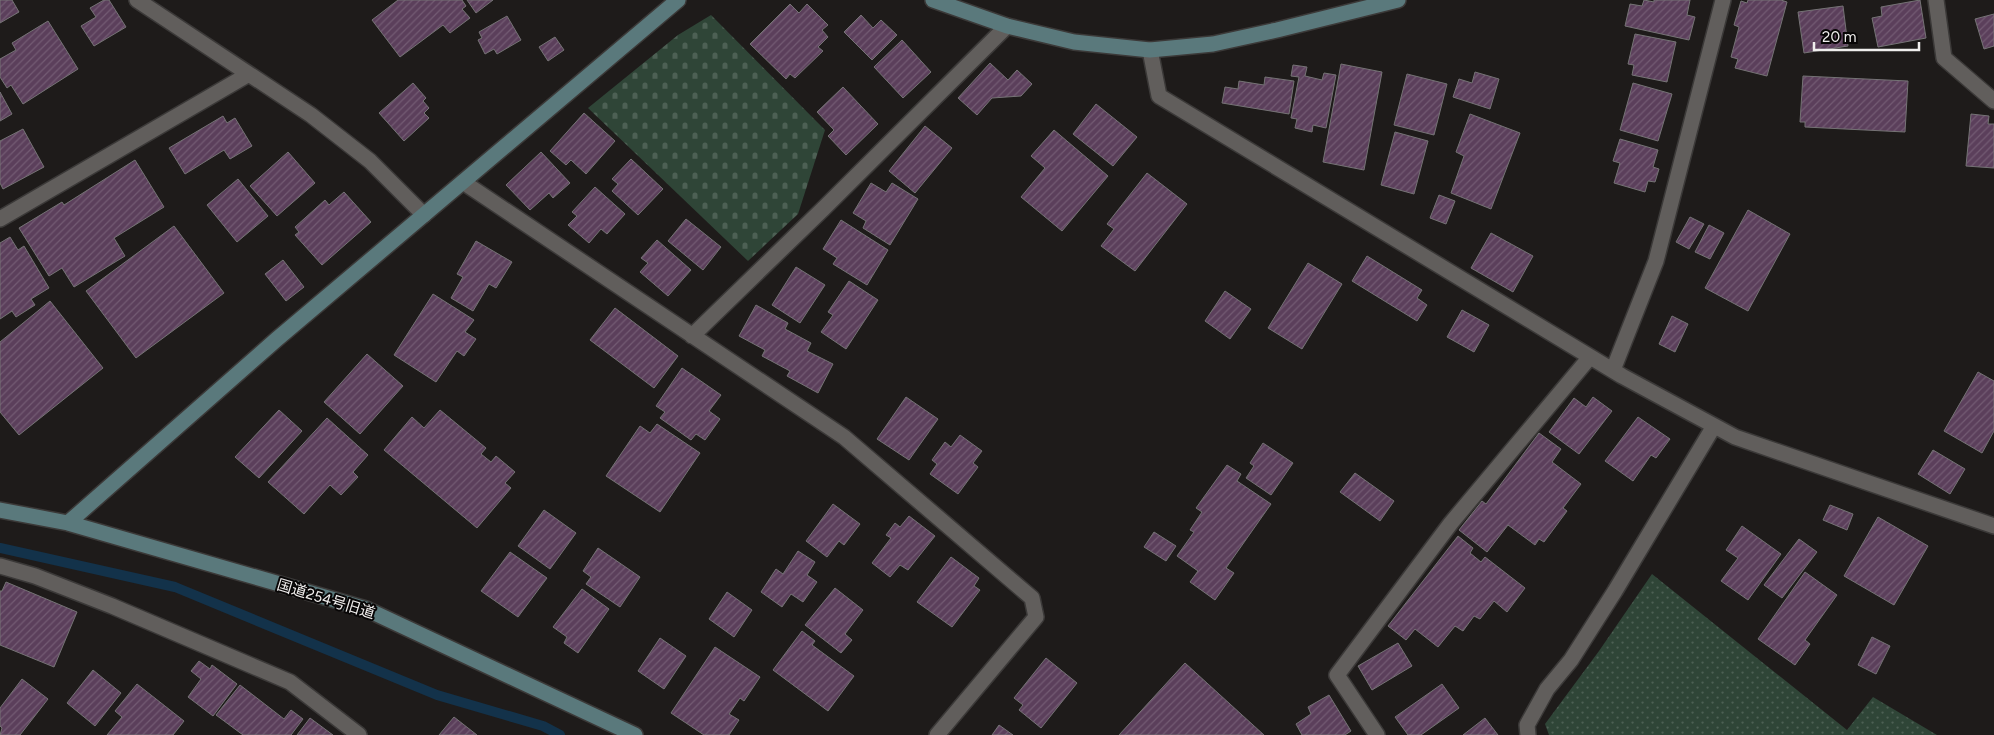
<svg xmlns="http://www.w3.org/2000/svg" width="1994" height="735" font-family="Figtree,'Noto Sans JP',sans-serif">
<style>
.grass{fill:url(#grass-dots)}
.cemetery{fill:url(#cemetery-stones)}
.lines{fill:none;stroke-linecap:round;stroke-linejoin:round}
.stream{stroke:#13324a;stroke-width:10}
.building{fill:url(#building-hatch);stroke:#757375}
.lane-casing{stroke:#3b3938;stroke-width:18}
.street-casing{stroke:#3b3938;stroke-width:18}
.secondary-casing{stroke:#3b3938;stroke-width:18}
.lane{stroke:#615e5c;stroke-width:15}
.street{stroke:#615e5c;stroke-width:15}
.secondary{stroke:#5a797c;stroke-width:15}
.labels{text-anchor:middle;dominant-baseline:central;stroke-width:4;stroke-linejoin:round;paint-order:stroke}
.street-label{font-size:15px;fill:#f0eeed;stroke:#080606}
</style>
<defs>
<pattern id="grass-dots" width="8" height="8" patternUnits="userSpaceOnUse" patternTransform="scale(1.25)"><rect width="8" height="8" fill="#2f4537"/><path d="M2 2h.1M6 6h.1" fill="none" stroke="#4d6054" stroke-width="1.8" stroke-linecap="round"/></pattern>
<pattern id="cemetery-stones" width="16" height="16" patternUnits="userSpaceOnUse" patternTransform="scale(1.25)"><rect width="16" height="16" fill="#2f4537"/><path d="M2 7V4a2 2 0 0 1 4 0v3zM10 15v-3a2 2 0 0 1 4 0v3z" fill="#4d6054"/></pattern>
<pattern id="building-hatch" width="6" height="6" patternUnits="userSpaceOnUse" patternTransform="scale(1.25)"><rect width="6" height="6" fill="#5b3f5b"/><path d="M-1 1l2-2M0 6l6-6M5 7l2-2" fill="none" stroke="#735b73"/></pattern>
</defs>
<rect width="100%" height="100%" fill="#1e1b1a"/>
<path class="grass" d="M1652,574L1847,730L1873,697L1937,735H1549L1545,724L1599,651Z"/>
<path class="cemetery" d="M711,15L825,130L798,214L748,261L588,108L678,35Z"/>
<g class="lines">
<path class="stream" d="M0,548L175,587L437,695L543,726L560,735"/>
</g>
<path class="building" d="M0,0H12L19,12L0,23Z
M104,0H109L126,27L94,46L81,26L96,17L90,8Z
M398,0H462L466,6L462,9L470,18L450,33L443,25L400,57L372,20Z
M467,0H493L476,13Z
M1644,0L1654,2V0H1690L1687,15L1695,17L1689,40L1625,26L1630,4L1642,6Z
M1748,0H1781L1787,2L1767,76L1735,68L1738,59L1731,57L1739,27L1734,25L1741,1L1747,3Z
M1920,0L1926,38L1878,47L1872,18L1882,16L1881,7Z
M790,4L799,13L807,4L828,25L822,30L828,37L818,47L823,51L795,78L790,74L786,79L750,44Z
M1843,6L1848,46L1804,53L1798,12Z
M1994,14V46L1984,49L1975,19Z
M861,15L873,28L881,20L897,35L872,60L844,32Z
M507,16L521,40L497,54L494,49L485,54L478,40L482,38L479,32Z
M48,21L78,69L23,104L11,85L7,88L0,77V59L16,50L12,43Z
M1635,34L1676,42L1667,82L1632,75L1634,65L1628,64Z
M555,37L564,50L548,61L539,47Z
M902,40L931,72L903,98L874,67Z
M990,63L1008,80L1017,70L1032,84L1021,96L992,98L977,115L958,98Z
M1341,64L1382,72L1364,170L1323,162Z
M1293,65L1307,67L1305,76L1322,80L1324,73L1336,75L1326,128L1313,125L1312,132L1295,128L1297,119L1291,118L1299,77L1291,76Z
M1475,72L1499,79L1490,109L1453,97L1459,79L1472,83Z
M1407,74L1447,84L1434,135L1394,125Z
M1803,76L1908,81L1905,132L1805,127V122H1800Z
M1265,77L1294,81L1289,114L1222,103L1225,87L1238,89L1239,81L1264,85Z
M413,83L426,98L423,101L429,108L424,113L429,118L404,141L379,113Z
M1633,83L1672,94L1658,141L1620,130Z
M843,87L878,124L846,155L828,136L834,130L817,112Z
M0,92L12,114L0,121Z
M1096,104L1137,137L1113,166L1073,134Z
M584,113L615,141L586,174L571,160L566,165L550,151Z
M1470,114L1520,133L1491,209L1451,193L1464,156L1456,152Z
M1971,114L1989,116L1988,124H1994V168L1966,166Z
M223,116L227,123L235,118L252,146L230,159L224,150L185,174L169,148Z
M925,126L952,148L915,193L889,171Z
M23,129L44,167L3,189L0,183V141Z
M1054,130L1108,176L1062,231L1021,197L1045,168L1031,156Z
M1395,132L1428,141L1414,194L1381,185Z
M1620,139L1658,150L1653,167L1659,169L1655,182L1648,181L1645,192L1614,183L1620,163L1613,161Z
M288,152L315,183L277,216L250,186Z
M541,152L570,183L553,198L549,193L530,210L506,185Z
M631,159L663,189L638,215L612,191L618,184L612,179Z
M135,160L164,207L114,238L125,256L74,287L62,268L49,276L19,228L62,202L64,205Z
M1147,173L1187,204L1135,271L1101,246L1114,229L1107,224Z
M238,179L268,216L237,242L207,205Z
M871,183L886,192L892,183L918,199L890,245L863,228L866,221L853,213Z
M595,187L625,214L607,234L601,229L589,243L568,225L577,216L572,212Z
M344,192L371,222L322,265L295,235L299,232L295,227L325,200L329,205Z
M1439,195L1455,201L1446,224L1430,218Z
M1748,210L1790,234L1748,311L1705,288Z
M1690,217L1704,224L1689,249L1676,242Z
M686,219L721,247L703,270L668,241Z
M841,220L888,250L867,285L833,264L837,258L823,249Z
M1709,225L1724,233L1710,259L1695,252Z
M174,226L224,293L136,358L86,291Z
M1491,233L1533,256L1513,292L1471,268Z
M10,237L18,250L24,246L49,288L31,299L35,305L16,317L12,311L0,319V243Z
M657,240L691,270L668,296L640,272L648,263L641,258Z
M476,241L512,262L496,288L489,284L473,311L451,298L463,277L457,274Z
M1367,256L1422,290L1417,298L1427,305L1417,321L1352,281Z
M283,260L304,287L286,301L265,274Z
M1308,263L1342,284L1302,349L1268,328Z
M796,267L825,285L800,323L772,305Z
M849,281L878,300L846,349L821,332L833,315L828,312Z
M1225,291L1251,309L1230,339L1205,321Z
M433,294L474,320L465,332L476,339L464,356L457,351L436,382L394,355Z
M50,301L103,368L19,435L0,412V342Z
M756,305L788,323L785,329L811,343L807,351L833,364L818,393L787,376L790,371L762,356L765,350L739,336Z
M615,308L678,356L654,388L590,340Z
M1462,310L1489,325L1474,352L1447,337Z
M1672,316L1688,324L1675,352L1659,344Z
M367,354L403,386L360,434L324,402Z
M682,368L721,395L709,411L720,419L705,440L696,434L691,440L660,418L665,412L656,406Z
M1978,372L1994,381V431L1982,453L1944,431Z
M906,397L938,419L909,460L877,439Z
M1593,397L1612,411L1579,454L1549,432L1574,398L1586,407Z
M279,410L302,431L259,478L235,457Z
M440,410L486,448L481,454L491,462L496,456L515,472L505,483L511,488L477,528L384,450L412,417L424,428Z
M1638,417L1670,439L1656,458L1651,455L1633,481L1605,461Z
M327,418L368,455L353,472L358,477L341,495L330,485L304,514L268,482Z
M657,424L700,453L660,512L606,476L640,426L650,433Z
M1539,433L1561,449L1552,462L1581,484L1563,508L1567,511L1544,542L1539,539L1535,545L1508,525L1487,552L1459,530L1482,501L1486,504Z
M960,435L982,451L973,463L978,467L958,494L930,474L937,464L932,460L945,442L951,447Z
M1263,443L1293,463L1271,495L1246,478L1254,466L1250,463Z
M1933,450L1965,469L1950,494L1918,474Z
M1227,465L1241,474L1237,481L1271,504L1226,568L1234,573L1215,600L1190,582L1198,571L1177,556L1194,532L1190,530L1202,512L1196,508Z
M1355,473L1394,501L1380,521L1340,492Z
M833,504L860,524L844,545L839,541L827,557L806,541Z
M1830,505L1853,514L1847,530L1823,520Z
M544,510L576,533L550,569L518,546Z
M909,516L935,536L908,570L900,565L890,577L872,563L891,538L886,535L895,523L900,527Z
M1878,517L1928,546L1894,605L1844,576Z
M1742,526L1781,554L1748,600L1721,581L1738,558L1726,550Z
M1154,532L1176,546L1166,561L1144,547Z
M1458,536L1473,548L1470,553L1481,562L1485,557L1525,588L1507,612L1494,601L1480,619L1474,616L1463,631L1455,626L1438,647L1415,629L1406,640L1388,626Z
M1799,539L1817,552L1782,598L1764,585Z
M598,548L640,577L620,607L586,584L591,577L583,571Z
M798,551L815,562L807,575L817,582L803,602L791,594L782,607L761,592L776,569L783,574Z
M510,552L547,578L518,617L481,591Z
M951,557L979,578L974,586L980,590L952,627L917,602Z
M1805,572L1837,595L1805,640L1810,644L1795,665L1758,639Z
M6,582L77,612L54,667L0,645V591H2Z
M835,588L863,610L845,634L852,640L841,653L805,625Z
M582,589L609,609L578,653L564,643L567,637L553,627Z
M727,592L752,610L734,637L709,619Z
M802,631L815,641L812,645L854,676L828,711L773,670Z
M1872,637L1890,646L1876,674L1858,665Z
M660,638L686,656L664,689L638,671Z
M1398,643L1412,666L1372,690L1358,666Z
M715,647L760,677L744,701L740,698L729,714L739,720L729,735H704L671,713Z
M1046,658L1077,683L1041,728L1019,710L1023,705L1014,698Z
M199,661L210,669L212,665L237,684L213,716L188,697L201,679L191,671Z
M1185,663L1264,735H1119Z
M93,670L121,693L95,726L67,703Z
M22,679L48,699L20,735H0L2,728L0,726V708Z
M137,684L184,721L173,735H107L122,717L115,711Z
M1442,684L1459,708L1421,735H1408L1395,717Z
M240,685L284,719L291,710L303,719L291,735H243L216,715Z
M1329,695L1351,731L1345,735H1302L1296,724L1311,714L1308,707Z
M454,717L477,735H439Z
M310,718L333,735H297Z
M1485,718L1498,735H1463Z
M999,725L1013,735H992Z"/>
<g class="lines">
<g class="lane-casing">
<path id="lane" d="M0,566L35,576L112,606L290,682L359,735"/>
</g>
<g class="street-casing">
<path id="street" d="M137,0L311,115L370,161L424,215
M1936,0L1944,58L1994,101
M1150,50L1159,96L1622,376L1735,437L1994,526
M463,182L844,437L1032,598L1036,617L937,735
M0,219L249,74
M692,336L823,209L1007,26
M1613,370L1656,261L1723,0
M1377,735L1337,675L1451,523L1590,357
M1528,735L1527,725L1547,689L1571,660L1615,591L1714,426"/>
</g>
<g class="secondary-casing">
<path id="secondary" d="M933,0L1007,26L1074,42L1150,50L1213,44L1277,30L1398,0
M0,510L68,523L366,609L635,735
M68,523L277,339L678,0"/>
</g>
<use href="#lane" class="lane"/>
<use href="#street" class="street"/>
<use href="#secondary" class="secondary"/>
</g>
<g class="labels">
<g class="street-label">
<text transform="translate(326 599) rotate(17)">国道254号旧道</text>
</g>
</g>
<path d="M1814 42v8h105v-8" fill="none" stroke="#f0eeed" stroke-width="2.5"/>
<text x="1822" y="42" font-size="15" fill="#f0eeed" stroke="#080606" stroke-width="4" paint-order="stroke">20 m</text>
</svg>
